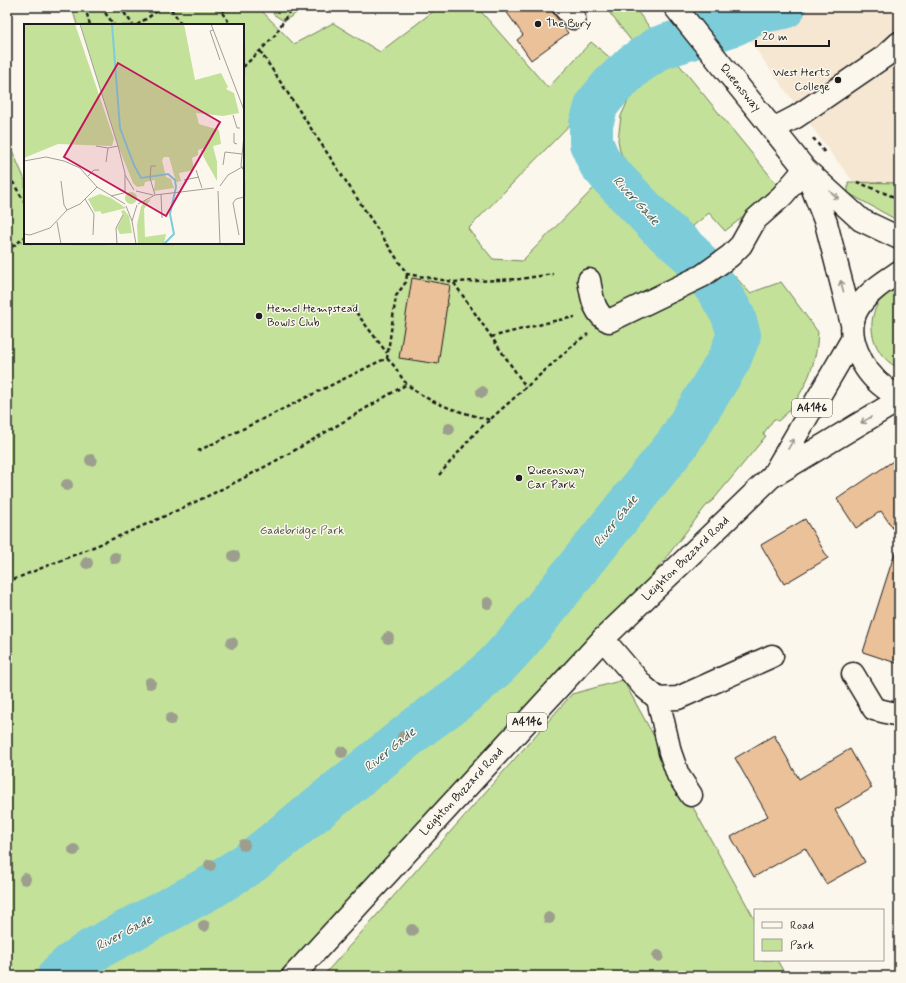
<svg xmlns="http://www.w3.org/2000/svg" width="906" height="983" font-family="Mynerve,sans-serif">
<style>
.built{fill:#f6e7d3}
.green{fill:#c3e199;stroke:#707e5a}
.lines{fill:none;stroke-linecap:round;stroke-linejoin:round}
.river{stroke:#7dccda;stroke-width:44}
.building{fill:#ebc19a;stroke:#1c1c1c}
.minor-casing{stroke:#1c1c1c;stroke-width:25}
.major-casing{stroke:#1c1c1c;stroke-width:25}
.path{stroke:#1c1c1c;stroke-width:2.5;stroke-dasharray:4 3;stroke-linecap:butt}
.minor{stroke:#fbf7ec;stroke-width:22}
.major{stroke:#fbf7ec;stroke-width:22}
.tree{fill:#9c9f8e}
.oneway{stroke:#97948e}
.poi-dot{fill:#1c1c1c;stroke:#fbf7ec;stroke-width:1.5}
.labels{text-anchor:middle;dominant-baseline:central;stroke-width:3;stroke-linejoin:round;paint-order:stroke}
.shield{fill:#fbf7ec;stroke:#5f5e5a;stroke-width:1}
.shield-label{font-size:11px;font-weight:bold;fill:#1c1c1c}
.poi-label{font-size:12px;fill:#1c1c1c;stroke:#fbf7ec;text-anchor:start}
.street-label{font-size:12px;fill:#1c1c1c;stroke:#fbf7ec}
.park-label{font-size:12px;fill:#4e5742;stroke:#fbf7ec}
.water-label{font-size:13px;font-style:italic;fill:#3e5a5e;stroke:#fbf7ec}
.inset-river{fill:none;stroke:#7dccda;stroke-width:2}
.inset-road{fill:none;stroke:#a29f99;stroke-width:1}
.view{fill:#c2185b;fill-opacity:0.15;stroke:#c2185b;stroke-width:2}
.inset-edge{fill:none;stroke:#1c1c1c;stroke-width:2}
</style>
<rect width="100%" height="100%" fill="#fbf7ec"/>
<filter id="ink" filterUnits="userSpaceOnUse"><feTurbulence type="fractalNoise" baseFrequency=".025" numOctaves="2"/><feDisplacementMap in="SourceGraphic" scale="8" xChannelSelector="R" yChannelSelector="G"/><feConvolveMatrix kernelMatrix="1 2 1 2 8 2 1 2 1" color-interpolation-filters="sRGB"/></filter>
<g filter="url(#ink)">
<path class="built" d="M725,7H899V197L855,184L830,152Z"/>
<path class="green" d="M72,7H258L294,44L333,23L380,52L439,7H477L548,88L591,42L624,69L468,229L493,259L522,261L596,186L626,165L620,151L618,140L621,116L631,94L671,60L673,57L780,188L725,231L709,213L693,226V230L750,293L781,282L818,332C817,342 817,351 814,360C810,379 793,410 778,421L774,419L763,434L766,436L714,499L706,506L603,639L293,976H7V139L25,180V243H243V25H77Z
M275,7H303L295,14L284,21L273,14Z
M605,7H634L661,42L644,57Z
M848,182L899,183V219H895L848,193Z
M899,286V368C873,357 863,322 881,299C886,294 893,290 899,286Z
M623,680L755,920V960H777L786,976H323L572,694Z"/>
<g class="lines">
<path class="river" d="M59,976L71,965L91,951L211,887L251,862L420,726L464,694L496,666L519,641L678,443L729,360L739,335L733,315L718,290L690,253L659,226L612,177L600,163L591,143V124L597,104L611,87L634,65L659,48L734,24L761,11L784,7"/>
</g>
<path class="building" d="M503,7H549L568,33L531,60L517,40L523,35Z
M412,278L450,285L438,364L399,358Z
M899,457V537L881,511L856,528L837,499Z
M805,519L828,558L784,584L761,545Z
M895,552L899,553V664L863,652Z
M774,735L799,779L850,749L872,788L835,810L865,862L826,884L805,848L754,877L731,837L768,816L735,758Z"/>
<g class="lines">
<g class="minor-casing">
<path id="minor" d="M564,7L574,18
M773,129L796,117L885,56L899,43
M589,280C592,295 593,314 609,321L702,276L730,256L741,245L755,220L782,196L805,169
M603,639L643,686L658,699L678,698L772,656
M853,674L874,709L899,715
M658,699L670,752L678,775L691,795"/>
</g>
<g class="major-casing">
<path id="major" d="M675,7L805,169L861,220L899,238
M807,174L826,223L852,324
M899,272C884,282 868,292 858,308C842,334 863,372 885,388C889,391 895,393 899,394
M773,475L853,338
M293,976L603,639L771,477L899,400"/>
</g>
<path class="path" d="M85,7L90,25
M101,7L114,25
M120,7L133,25
M162,7L171,9V7
M218,7L231,25
M171,9L182,25
M222,12L228,7
M137,25L162,8
M260,51L407,274L454,282L520,279L553,274
M243,67L260,51L275,35L292,7
M813,140L814,139L826,154
M7,177L14,184L25,203
M857,182L899,199
M7,251L25,237
M454,283L526,387
M352,307L387,353
M491,337L554,321L575,317
M387,359L396,296L406,282L407,274
M198,451L380,361L387,359C396,365 400,378 408,385C431,405 461,412 490,420
M439,475L476,432L579,340L588,334
M7,582C92,548 176,514 257,471C308,444 357,413 407,384"/>
<use href="#minor" class="minor"/>
<use href="#major" class="major"/>
</g>
<g class="tree">
<circle cx="482" cy="392" r="6"/>
<circle cx="449" cy="429" r="6"/>
<circle cx="91" cy="460" r="6"/>
<circle cx="67" cy="485" r="6"/>
<circle cx="234" cy="556" r="6"/>
<circle cx="115" cy="558" r="6"/>
<circle cx="87" cy="563" r="6"/>
<circle cx="488" cy="603" r="6"/>
<circle cx="388" cy="638" r="6"/>
<circle cx="232" cy="643" r="6"/>
<circle cx="150" cy="683" r="6"/>
<circle cx="171" cy="719" r="6"/>
<circle cx="403" cy="737" r="6"/>
<circle cx="342" cy="752" r="6"/>
<circle cx="244" cy="845" r="6"/>
<circle cx="74" cy="850" r="6"/>
<circle cx="210" cy="865" r="6"/>
<circle cx="25" cy="879" r="6"/>
<circle cx="549" cy="918" r="6"/>
<circle cx="204" cy="926" r="6"/>
<circle cx="412" cy="930" r="6"/>
<circle cx="658" cy="956" r="6"/>
</g>
<defs><path id="oneway-shaft" d="M-6 0H5M1.5-3L5.5 0L1.5 3" fill="none" stroke-width="1.6" stroke-linecap="round" stroke-linejoin="round"/></defs>
<g class="oneway">
<use href="#oneway-shaft" transform="translate(834 195) rotate(42)"/>
<use href="#oneway-shaft" transform="translate(842 286) rotate(-105)"/>
<use href="#oneway-shaft" transform="translate(866 420) rotate(149)"/>
<use href="#oneway-shaft" transform="translate(791 444) rotate(-60)"/>
</g>
</g>
<g class="poi-dot">
<circle cx="538" cy="24" r="4"/>
<circle cx="838" cy="80" r="4"/>
<circle cx="259" cy="316" r="4"/>
<circle cx="519" cy="478" r="4"/>
</g>
<g class="labels">
<g class="shield">
<rect x="792" y="399" width="40" height="18" rx="3"/>
<rect x="507" y="713" width="40" height="18" rx="3"/>
</g>
<g class="shield-label">
<text x="812" y="408">A4146</text>
<text x="527" y="722">A4146</text>
</g>
<g class="poi-label">
<text x="546" y="24">The Bury</text>
<text x="830" y="73" text-anchor="end">West Herts<tspan x="830" dy="14">College</tspan></text>
<text x="267" y="309">Hemel Hempstead<tspan x="267" dy="14">Bowls Club</tspan></text>
<text x="527" y="471">Queensway<tspan x="527" dy="14">Car Park</tspan></text>
</g>
<g class="street-label">
<text transform="translate(740 88) rotate(51)">Queensway</text>
<text transform="translate(686 559) rotate(-44)">Leighton Buzzard Road</text>
<text transform="translate(462 792) rotate(-47)">Leighton Buzzard Road</text>
</g>
<g class="park-label">
<text x="302" y="531">Gadebridge Park</text>
</g>
<g class="water-label">
<text transform="translate(636 201) rotate(47)">River Gade</text>
<text transform="translate(616 521) rotate(-51)">River Gade</text>
<text transform="translate(390 750) rotate(-39)">River Gade</text>
<text transform="translate(124 933) rotate(-28)">River Gade</text>
</g>
</g>
<g transform="translate(24 24)">
<rect width="220" height="220" fill="#fbf7ec"/>
<path d="M0,0H51L90,115L88,122L34,120L0,134ZM56,0H160L171,56L197,49L204,63L202,65L210,69L215,89L199,92L172,89L175,100L195,106L197,120L189,122L193,138V157L179,132L180,128L178,130L177,126L180,127L181,124L174,126V131L168,134L170,146L155,149L157,157L152,158L145,133H140L138,136L142,153L147,155L150,164L130,167L131,156L121,158L120,162L113,163L109,159L94,122ZM101 174a6 6 0 1 1 12 0a6 6 0 1 1-12 0ZM76,170L87,174L102,184L78,190L76,187L71,188L64,175ZM127,175L120,185L121,213L142,210L140,220H114L113,201L117,183L120,177ZM100,186L105,192L108,209L96,210L93,204L99,192L97,187Z" fill="#c3e199"/>
<path class="inset-river" d="M88,0L96,104L110,141L117,154L144,150L151,156L152,163L146,190L150,210L140,220"/>
<path class="inset-road" d="M56,0L94,122L101,149V168M187,0L220,86M189,6L186,7L196,36M209,91L213,104H216M210,109V119L213,120M220,111L217,142L220,147M72,122L84,124M0,137L22,133L40,137L56,144L73,163L101,180M82,138L84,124L94,122M199,141L201,128L218,130M172,146L178,164M101,151L110,166M64,152L70,146H75M160,156L175,153M37,157L40,181L43,186M196,162L204,151L220,142M112,167L129,171M194,167L196,220M137,170L138,194M131,171L126,154L127,142H132M87,172L100,169M61,175L70,190L69,211M114,180L131,171L190,164M102,182L108,197L112,220M108,197L113,181M33,198L37,220M0,210L6,211L26,204L43,186L56,180L73,163M215,211L209,179L212,175L220,173M93,220L92,204L99,191"/>
<path class="view" d="M94,39L196,98L142,192L40,133Z"/>
<rect width="220" height="220" class="inset-edge"/>
</g>
<rect width="906" height="983" fill="none" stroke="#fbf7ec" stroke-width="24"/>
<rect x="12" y="12" width="882" height="959" fill="none" stroke="#1c1c1c" stroke-width="1.5" filter="url(#ink)"/>
<rect x="754" y="909" width="130" height="52" fill="#fbf7ec" stroke="#a29f99"/>
<rect x="762" y="922" width="20" height="6" fill="#fbf7ec" stroke="#a29f99"/>
<text x="790" y="929" font-size="12" fill="#1c1c1c">Road</text>
<rect x="762" y="939" width="20" height="12" fill="#c3e199" stroke="#a29f99"/>
<text x="790" y="949" font-size="12" fill="#1c1c1c">Park</text>
<path d="M756 40v6h73v-6" fill="none" stroke="#1c1c1c" stroke-width="2"/>
<text x="762" y="40" font-size="12" fill="#1c1c1c" stroke="#fbf7ec" stroke-width="3" paint-order="stroke">20 m</text>
</svg>
